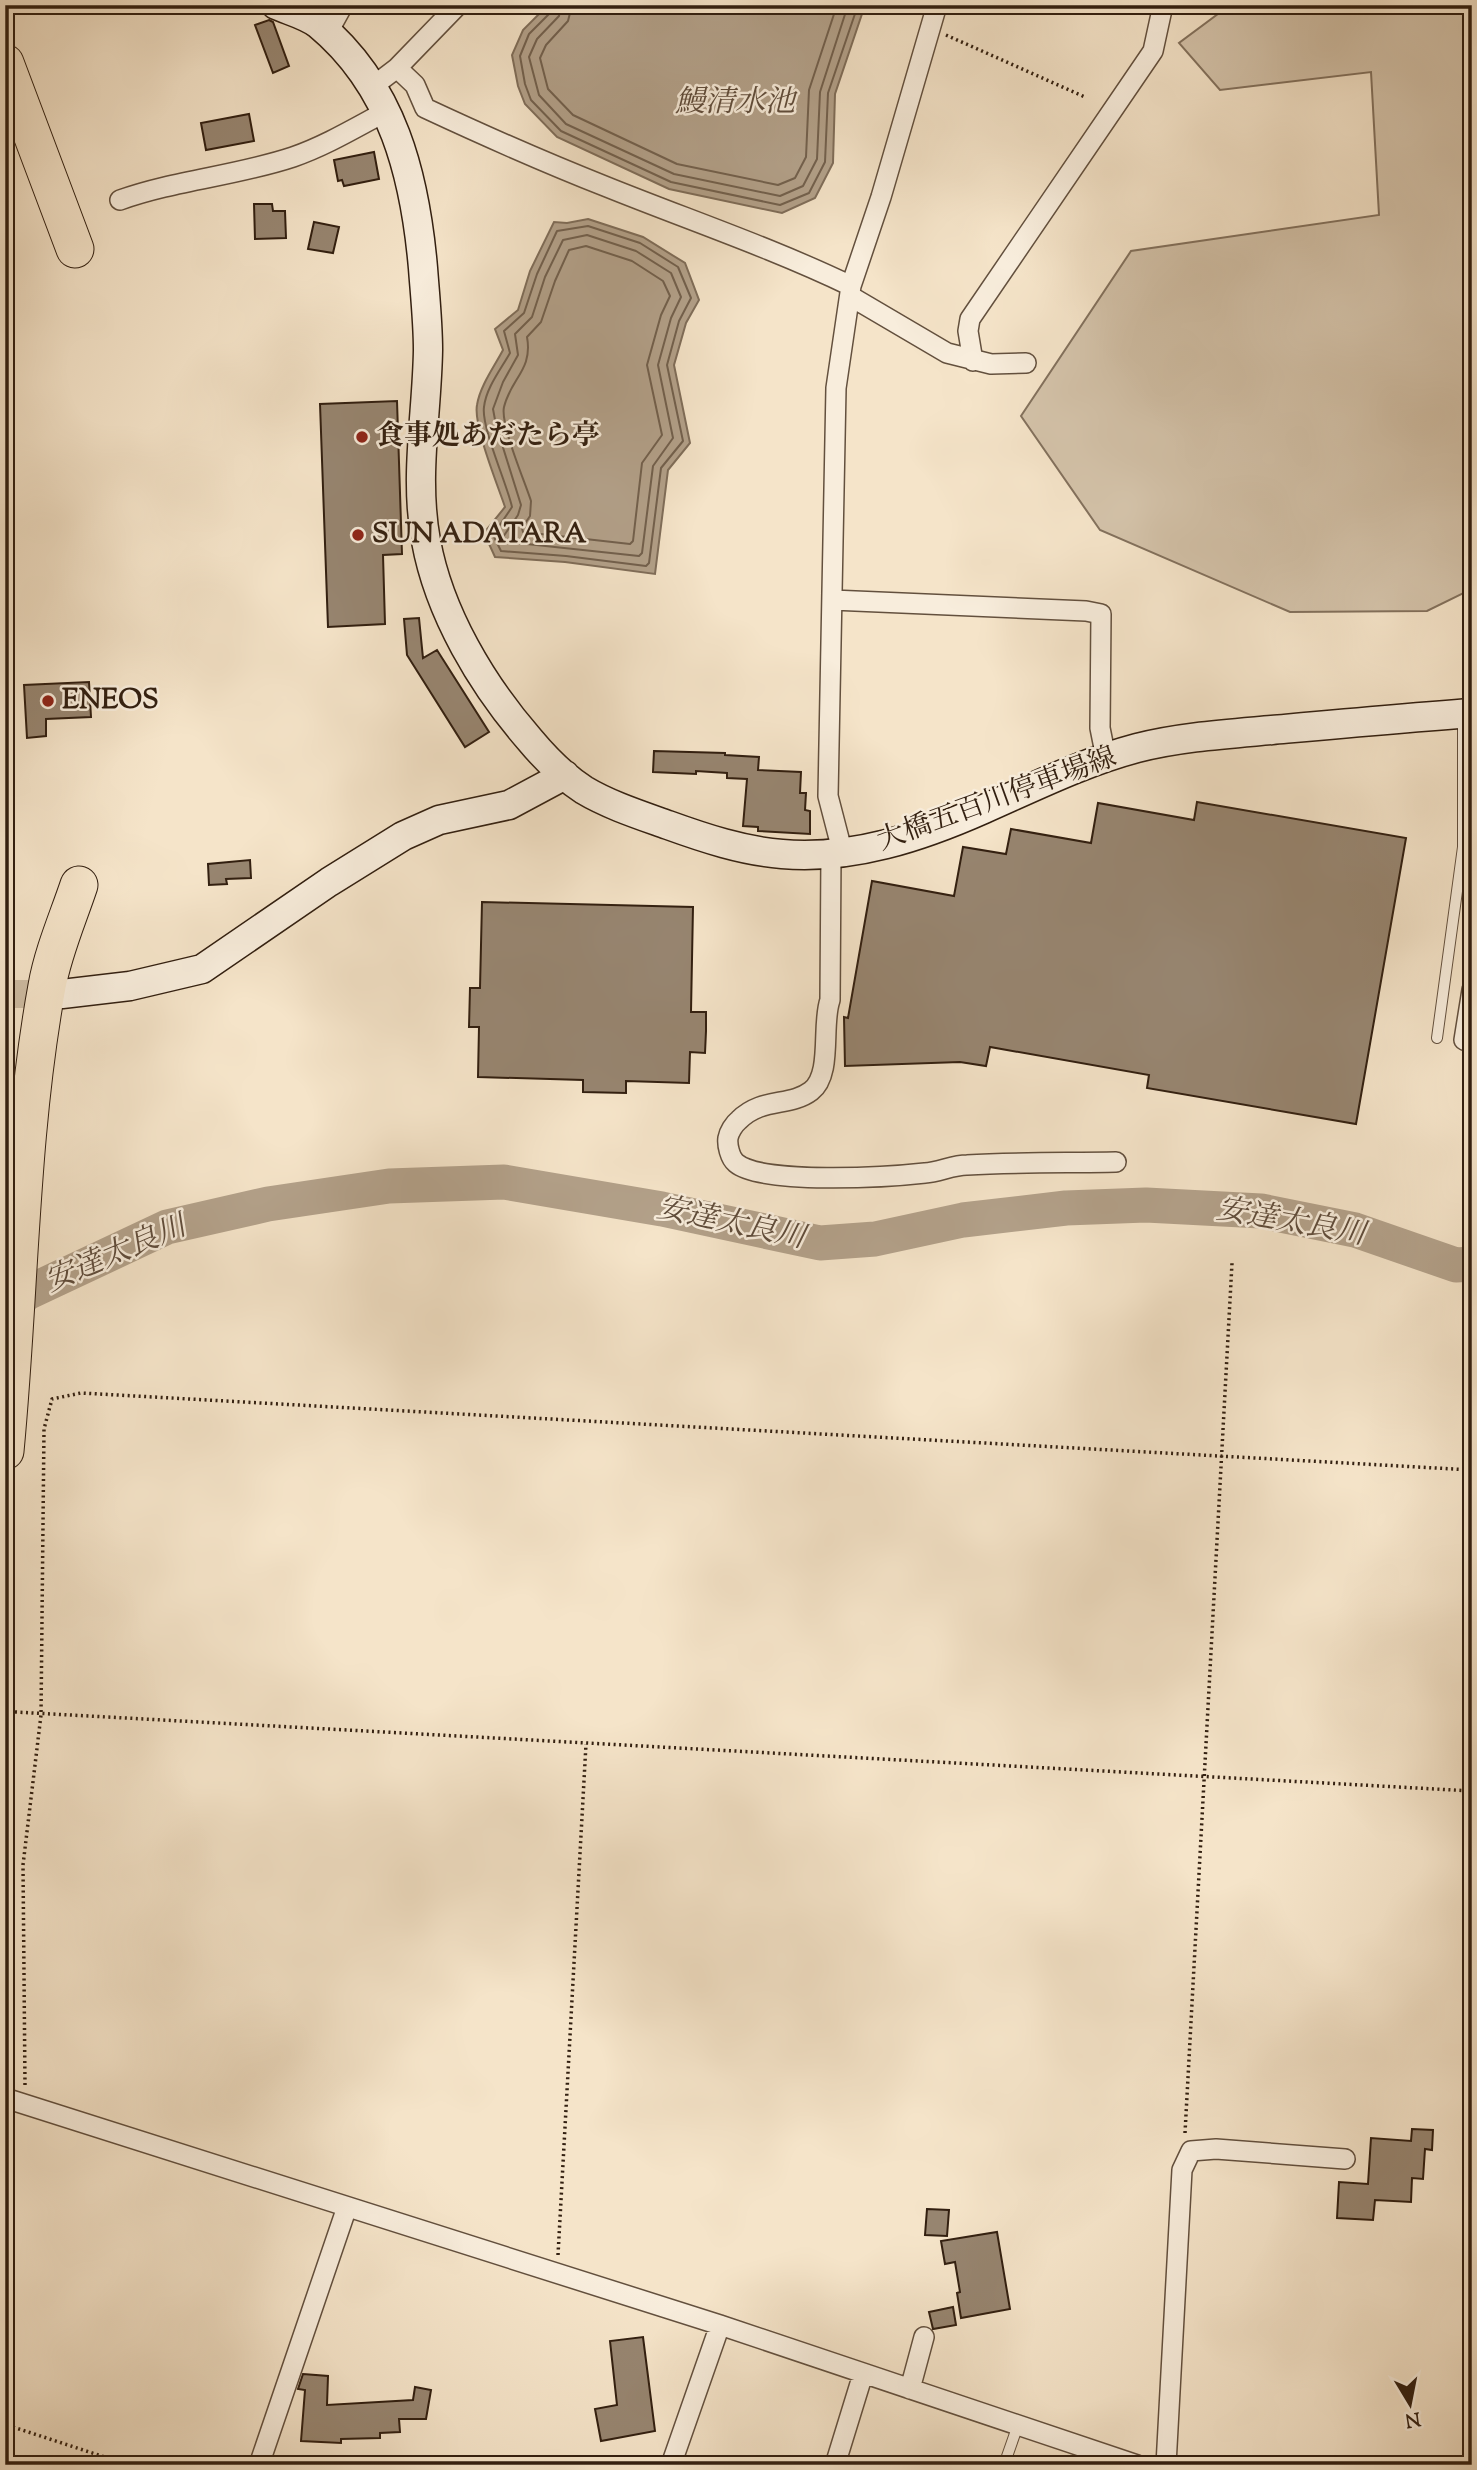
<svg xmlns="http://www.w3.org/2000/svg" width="1477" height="2470" font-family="'Sorts Mill Goudy','Noto Serif JP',serif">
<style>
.green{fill:#d4c3aa;stroke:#83715d;stroke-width:2}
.water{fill:#b3a18a;stroke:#7f6d59;stroke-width:2}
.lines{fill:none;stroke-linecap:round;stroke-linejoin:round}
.shore{stroke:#72604d;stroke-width:2}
.river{stroke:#b3a18a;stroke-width:35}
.building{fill:#978570;stroke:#321f10;stroke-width:2}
.secondary-tunnel{stroke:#cebda4;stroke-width:28;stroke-dasharray:28 14;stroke-linecap:butt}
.lane-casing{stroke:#63503e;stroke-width:12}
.street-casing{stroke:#63503e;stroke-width:22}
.secondary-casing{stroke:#321f10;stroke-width:31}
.highway-casing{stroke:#321f10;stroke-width:39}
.path{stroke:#321f10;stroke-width:3.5;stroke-dasharray:2 3.5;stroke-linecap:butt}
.lane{stroke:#f8eddc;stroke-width:10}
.street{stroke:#f8eddc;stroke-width:19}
.secondary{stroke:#f8eddc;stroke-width:28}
.highway{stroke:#f5e4c9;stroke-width:37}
.poi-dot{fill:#8f2418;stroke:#f8eddc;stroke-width:2.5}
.labels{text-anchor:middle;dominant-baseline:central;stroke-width:5;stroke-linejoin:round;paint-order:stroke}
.poi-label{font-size:28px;font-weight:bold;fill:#321f10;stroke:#f8eddc;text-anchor:start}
.street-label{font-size:28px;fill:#321f10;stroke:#f8eddc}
.water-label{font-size:30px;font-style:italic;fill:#5f4c3b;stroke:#f8eddc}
</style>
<rect width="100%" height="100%" fill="#f5e4c9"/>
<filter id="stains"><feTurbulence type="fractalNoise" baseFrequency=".00286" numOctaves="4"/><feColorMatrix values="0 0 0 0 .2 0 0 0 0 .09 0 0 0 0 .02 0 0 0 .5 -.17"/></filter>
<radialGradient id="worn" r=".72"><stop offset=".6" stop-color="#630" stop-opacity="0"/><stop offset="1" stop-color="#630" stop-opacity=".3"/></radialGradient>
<path class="green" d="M1230,5H1472V589L1427,611L1290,612L1100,530L1021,416L1131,251L1379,215L1371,72L1220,90L1179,43Z"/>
<path class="water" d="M548,5H865L835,94L833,163L815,198L782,213L669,189L557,137L525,104L518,86L512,55L523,30Z
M588,219L643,237L685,263L699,300L686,323L674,365L690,443L668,470L655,574L565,562L495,557L484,533L505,507C498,486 473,425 477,405C480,386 494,367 503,350L495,329L518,310L530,271L554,222L567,223Z"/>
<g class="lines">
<path class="shore" d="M552,5L551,12L529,34L520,56L525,84L531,100L561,131L671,182L780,205L809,193L825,162L828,93L858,5
M561,5L559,16L537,39L529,57L539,95L566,124L674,174L780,196L803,186L817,159L820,92L848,5
M572,5L568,21L546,45L540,58L548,89L573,115L677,164L778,185L795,178L806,157L809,90L837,5
M588,226L640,243L678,267L691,298L679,321L667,365L683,441L661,468L649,563L646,566L566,556L501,551L493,535L512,507C507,484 481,427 484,407C486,388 501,369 510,353L504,331L524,313L537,274L557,231Z
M587,235L636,251L671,273L681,297L671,318L658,365L673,438L653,466L642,553L639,556L507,542L503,537L518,515L521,505L496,425L493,409L503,382L518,355L515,334L532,317L545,277L563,240Z
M586,246L632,261L663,281L670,296L661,315L647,365L662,435L642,463L633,541L630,544L523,532L522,528L530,516L531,501C525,482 500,424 504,407C511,378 533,370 527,337L541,322L555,281L569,250Z"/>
<path class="river" d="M5,1309L27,1293L167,1227L268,1204L389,1186L504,1182L662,1209L820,1243L875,1239L963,1220L1066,1208L1146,1205L1261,1211L1355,1230L1456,1265L1472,1264"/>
</g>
<path class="building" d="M269,20L273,22L289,66L273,73L255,25Z
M249,114L254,141L206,150L201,123Z
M374,152L379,179L344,186L342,180L338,181L334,160Z
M254,204H272L273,211H285L286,238L255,239Z
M314,222L339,227L333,253L308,249Z
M397,401L402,554L383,555L385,624L328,627L320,404Z
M419,618L423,658L437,650L489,732L465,747L407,655L404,619Z
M89,682L91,717L46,719V736L27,738L24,685Z
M654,751L725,753V755L759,757L758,770L801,772L800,793H806L805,810L810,811V834L758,831V827L743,826L747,779L727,778V773L696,771V774L653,772Z
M1197,802L1406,838L1356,1124L1147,1088L1149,1075L990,1047L986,1066L960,1062L845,1066L844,1017L848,1018L872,881L954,896L963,847L1006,854L1011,829L1091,843L1098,803L1194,820Z
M250,860L251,878L226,879L227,884L209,885L208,864Z
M482,902L693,907L691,1012H706V1031L705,1053L690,1052L689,1083L626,1081V1093L583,1092V1080L478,1077L479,1027H469L470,988H480Z
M1412,2129L1433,2130L1432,2150L1425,2149L1423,2179L1412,2178L1411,2202L1375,2200L1373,2220L1337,2218L1339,2182L1368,2184L1371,2138L1411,2141Z
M927,2209L949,2210L947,2236L925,2235Z
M997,2232L1010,2309L961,2318L957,2293L960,2292L955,2262L945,2264L941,2241Z
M953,2307L956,2325L933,2329L929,2312Z
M643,2337L655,2431L601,2441L595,2409L617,2405L610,2341Z
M303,2374L328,2376L327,2405L413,2400L415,2387L431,2390L426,2419H399L400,2432L380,2433V2438L341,2439V2443L301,2441L305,2390L298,2389Z"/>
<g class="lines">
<path class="secondary-tunnel" d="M5,994H62"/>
<g class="lane-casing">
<path id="lane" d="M1437,1038L1463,847V717
M1004,2465L1018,2425"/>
</g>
<g class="street-casing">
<path id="street" d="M327,34L343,5
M397,68L415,85L425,108C485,136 546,163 607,187C689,220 772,248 851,286
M372,87L397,68L458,5
M120,200C176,180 236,176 293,157C325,146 355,128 385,112
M850,296L947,353L991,364L1026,363
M973,361L968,331L970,319L1153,51L1163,5
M832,600L1086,611L1101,614L1100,728L1106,758
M831,854L830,1000C821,1025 833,1074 811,1091C790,1107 762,1097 739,1120C734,1124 729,1132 728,1138C727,1145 730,1158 736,1163C762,1185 889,1177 925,1173C939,1172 953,1165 967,1165C1017,1162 1067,1163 1116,1162
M843,854L828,796L836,388L851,286L881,197L937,5
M1472,990L1464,1040L1472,1043
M5,2098L720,2325L1137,2465
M910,2389L924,2337
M259,2465L347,2207
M671,2465L720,2325
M835,2465L863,2374
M1166,2465L1182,2170L1191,2151L1216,2149L1345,2159"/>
</g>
<g class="secondary-casing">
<path id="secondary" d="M276,5C290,11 306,15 318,24C393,86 415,176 423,268C425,295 428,323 428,350C427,414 414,477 426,541C439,613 482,685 530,740C545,758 564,777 584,790C609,805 640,815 668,825C704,838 743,851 782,854C852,860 921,837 984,809C1034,787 1084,762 1137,748C1180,737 1227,734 1272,730C1339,724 1405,718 1472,713
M62,994L130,986L202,969L329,882L403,836L439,820L509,805L565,775"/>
</g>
<g class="highway-casing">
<path id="highway" d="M5,63L75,249
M5,1451C20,1296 19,1139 47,986C53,952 68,918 79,885"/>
</g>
<path class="path" d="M946,35L1085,97
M15,1712L1472,1791
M25,2085L23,1865L41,1715L44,1429L52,1399L81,1393L1472,1470
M1185,2133L1232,1263
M558,2255L586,1744
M13,2427L129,2465"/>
<use href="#lane" class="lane"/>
<use href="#street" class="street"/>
<use href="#secondary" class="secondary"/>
<use href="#highway" class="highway"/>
</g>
<g class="poi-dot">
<circle cx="362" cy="437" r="7"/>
<circle cx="358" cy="535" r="7"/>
<circle cx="48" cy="701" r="7"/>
</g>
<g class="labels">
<g class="poi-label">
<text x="376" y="437">食事処あだたら亭</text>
<text x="372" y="535">SUN ADATARA</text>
<text x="62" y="701">ENEOS</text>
</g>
<g class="street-label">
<text transform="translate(997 800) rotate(-20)">大橋五百川停車場線</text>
</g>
<g class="water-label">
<text x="735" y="103">鰻清水池</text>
<text transform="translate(1291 1223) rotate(10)">安達太良川</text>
<text transform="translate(731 1224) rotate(12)">安達太良川</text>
<text transform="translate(116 1255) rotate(-23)">安達太良川</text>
</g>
</g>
<rect width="1477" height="2470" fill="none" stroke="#f5e4c9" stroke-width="28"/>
<rect x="7" y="7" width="1463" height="2456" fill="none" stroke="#321f10" stroke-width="3.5"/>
<rect x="14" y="14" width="1449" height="2442" fill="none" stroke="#321f10" stroke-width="2"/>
<g transform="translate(1410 2404) rotate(170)" stroke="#f8eddc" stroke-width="5" paint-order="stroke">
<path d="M0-5L12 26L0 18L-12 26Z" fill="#321f10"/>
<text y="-10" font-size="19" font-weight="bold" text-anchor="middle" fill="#321f10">N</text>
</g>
<rect width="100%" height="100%" filter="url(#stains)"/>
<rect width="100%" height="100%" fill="url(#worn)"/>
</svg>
